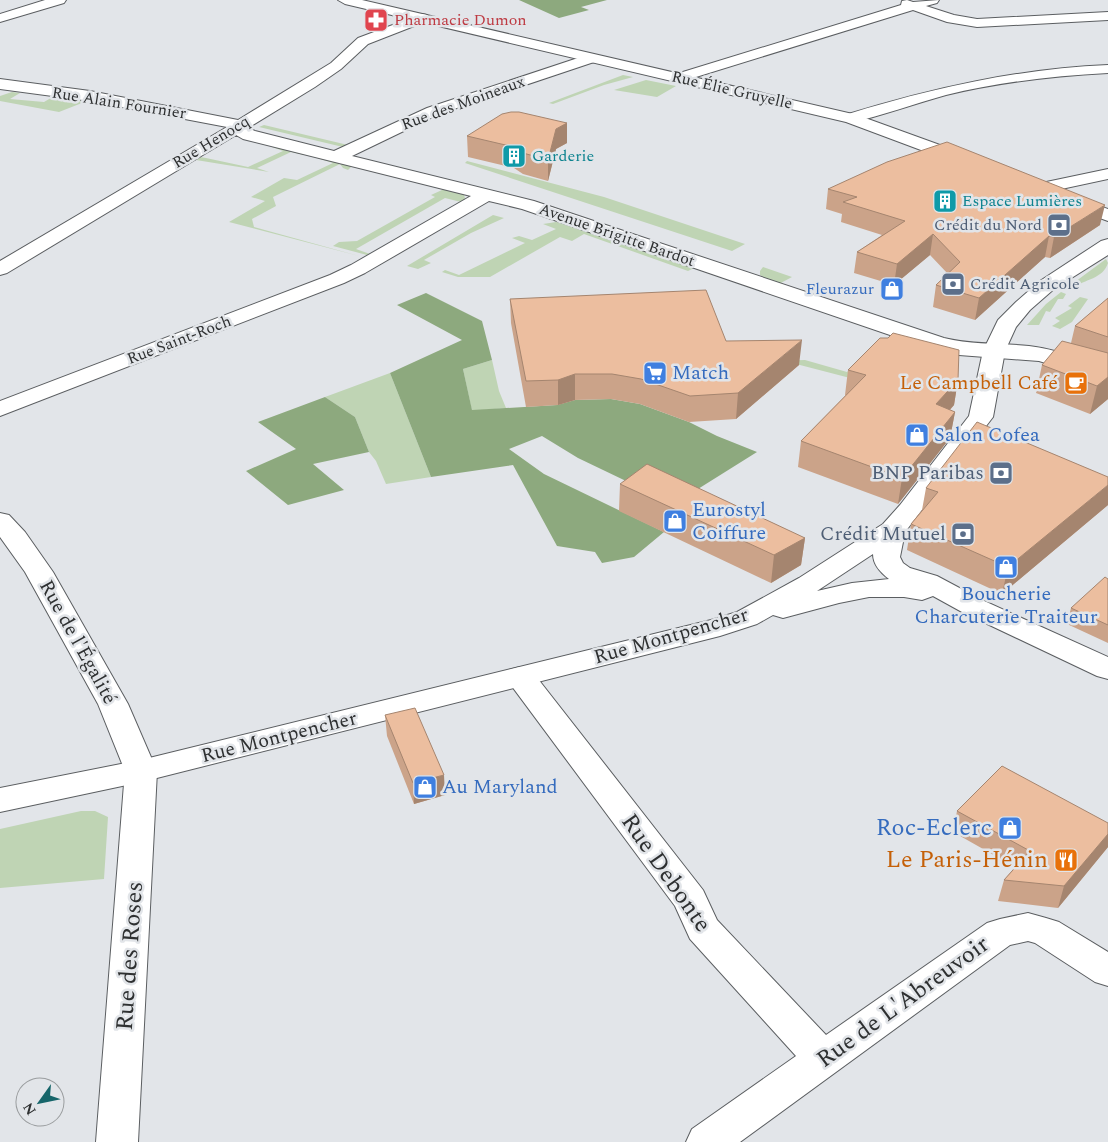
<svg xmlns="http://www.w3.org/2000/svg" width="1108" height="1142" font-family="Spectral,serif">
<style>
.green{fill:#bfd4b4}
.forest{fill:#8da97e}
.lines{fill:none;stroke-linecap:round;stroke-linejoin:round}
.minor-casing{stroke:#5b5e61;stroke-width:2}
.secondary-casing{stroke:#5b5e61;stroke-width:2}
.minor{fill:#fff;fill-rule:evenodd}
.secondary{fill:#fff;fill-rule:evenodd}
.wall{fill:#cba389}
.shaded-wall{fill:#a5856f}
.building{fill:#ecbe9f;stroke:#a5856f}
.labels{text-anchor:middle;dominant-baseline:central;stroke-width:5;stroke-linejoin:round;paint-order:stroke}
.far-health-label{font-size:16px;fill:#be3a42;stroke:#e2e5e9;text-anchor:start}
.far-street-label{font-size:16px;fill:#2e3031;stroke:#e2e5e9}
.far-culture-label{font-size:16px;fill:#0d838f;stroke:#e2e5e9;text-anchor:start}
.far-service-label{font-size:16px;fill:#4e5e75;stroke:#e2e5e9;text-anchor:end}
.far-shop-label{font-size:16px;fill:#366cbe;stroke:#e2e5e9;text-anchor:end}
.shop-label{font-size:20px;fill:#366cbe;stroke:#e2e5e9;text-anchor:start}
.food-label{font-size:20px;fill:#c56008;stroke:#e2e5e9;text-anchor:end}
.service-label{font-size:20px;fill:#4e5e75;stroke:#e2e5e9;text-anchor:end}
.street-label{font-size:20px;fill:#2e3031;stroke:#e2e5e9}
.near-shop-label{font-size:24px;fill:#366cbe;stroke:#e2e5e9;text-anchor:end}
.near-food-label{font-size:24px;fill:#c56008;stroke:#e2e5e9;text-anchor:end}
.near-street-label{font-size:24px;fill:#2e3031;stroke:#e2e5e9}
</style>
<rect width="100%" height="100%" fill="#e2e5e9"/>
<path class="green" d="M623,75L633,77L604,85L553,104L549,103Z
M646,80L676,86L657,97L614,90Z
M12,92L20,93L10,99L44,102L56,95L87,101L59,112L0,101V96Z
M264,125L348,145L343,147L259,127Z
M277,146L305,153L304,155L291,152L257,168L269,172L196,160L200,157L206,158L248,167L283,151L272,147Z
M322,158L352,166L348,170L343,168L340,164L273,197L276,206L252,219L254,227L359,256L229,222L265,201L251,197L284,178L297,180L333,163L320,159Z
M467,161L604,197L745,244L732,251L465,163Z
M449,189L464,194L465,199L461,202L445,198L356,249L370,254L367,255L333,246L339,242L357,241L435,197L431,195L442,190Z
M493,215L504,218L471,233L424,260L431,263L418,269L407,266Z
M556,222L564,223L694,268L688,271L584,234L572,241L560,237L490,277H458L442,272L445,270L459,275L525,243L512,238L519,236L532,240L556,229L543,224Z
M1106,259L1108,263C1103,279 1085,279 1073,288L1068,287Z
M763,267L792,277L777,285L760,275V271Z
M1061,292L1066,294L1063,299H1058L1050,312L1046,311L1039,325H1027L1046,304Z
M1080,297L1088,299L1072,322L1060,329L1052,326L1060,321L1055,318L1072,308L1068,306Z
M869,352L850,378L800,365L736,366L734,362L805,360L847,372Z
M492,360L499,391L506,408L472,411L463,369Z
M390,373L431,477L386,484L376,461L369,452L355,417L325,397Z
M81,811H95L108,817L104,879L0,888V829Z"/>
<path class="forest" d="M519,0H607L581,7L589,10L559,18Z
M426,293L482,321L492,360L463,369L472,410L557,405L575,400L611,399L640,404L689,422L717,436L757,452L674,504L578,458L542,436L509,449L544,474L664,532L634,557L602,563L595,552L557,546L513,465L431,477L390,373L462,340L397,305Z
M325,397L355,417L369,452L313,464L344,490L288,505L246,471L296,449L258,422Z"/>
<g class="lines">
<g class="minor-casing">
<path id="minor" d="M45,0H66L64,3L0,22V14Z
M907,0L913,2L939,0L937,3L926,6L954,15L977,19L1108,12V20L977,27L947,22L913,10L683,81H673L670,78L673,75L901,5L902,1Z
M422,14L427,15L429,18L427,21L368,44L341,69L315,87L248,128L255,131L334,151L427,108L587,55H597L599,58L597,61L439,114L352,156L534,201L944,338C972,345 1001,343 1029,346C1056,349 1082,360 1108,368V382L1039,361L959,355L928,348L522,209L489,201L365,273L344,283L0,416V401L330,275L351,265L471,196L243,139L236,135L7,273L0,275V261L227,127L90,101L0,89V79L90,91L238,120L331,63L358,38Z
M1108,65V73C1053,76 999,82 946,95C914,104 883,115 851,123L845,121L843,118L845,115C932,88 1017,69 1108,65Z
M1108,169V179L1038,194L1032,193L1029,189L1032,185Z
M0,513L9,515L25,532L53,572L128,704L157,771L138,1142H96L125,771L98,704L25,572L0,537Z
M520,667L531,670L703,890L717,920L826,1035L987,923L1000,919L1028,913L1046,918L1059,922L1108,952V986L1095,982L1035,943L1028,941L1010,945L740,1142H686L692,1129L796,1056L690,939L675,906L505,677L509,670Z"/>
</g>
<g class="secondary-casing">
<path id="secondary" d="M338,0H362L857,115L973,157L976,161L973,165L967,166L961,165L846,122L345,4Z
M1067,195L1108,209V221L1061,204L1058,200L1061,196Z
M1108,239V255L1054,289L1030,310L1016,327L1005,351L993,417L905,532L900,557L903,563L910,568L937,576L982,600L1108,657V679L1097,676L962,612L933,596L922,600L904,597H869L839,603L783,618L773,615L757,624L720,636L141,782L0,812V788L141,760L711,620L737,612L799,578L883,524L900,505L969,416L983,351L998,320L1016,302L1040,281L1101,241ZM873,554C873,565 881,573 889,579L852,583L817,591Z"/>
</g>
<use href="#minor" class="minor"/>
<use href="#secondary" class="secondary"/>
</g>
<path class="wall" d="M567,123V143L556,149L548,181L523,174L514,168L468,157L467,136Z
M828,189L1100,225L1050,258L1045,257L975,320L933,307L936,285L948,274L930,255L894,285L854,273L857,252L882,235L841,222L842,214L826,209Z
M1108,298V399L1090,414L1036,393L1042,365L1071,343L1075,326Z
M510,299L726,341L799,365L736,419L689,422L640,404L611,399L575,400L558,405L526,407L511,323Z
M848,370L958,380L954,405L950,410L955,412L950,438L898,504L798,467L801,441L846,395H845Z
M620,484L805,538L801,565L771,583L619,511Z
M926,488L1108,505L1002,594L907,550L911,524L922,510Z
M1108,579V643L1067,624L1071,608Z
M385,715L445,795L414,804L387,736Z
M957,811L1108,823V847L1058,908L998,901L1004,880L1015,867L953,832Z"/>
<path class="shaded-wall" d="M567,123V143L556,149L548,181V160L556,129Z
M1105,205L1100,225L1050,258L1054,237Z
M933,234L930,255L894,285L897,264Z
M1049,236L1045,257L975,320L979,298Z
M802,340L799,365L736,419L738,393Z
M575,374V400L558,405V380Z
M1108,377V399L1090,414L1097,386Z
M958,380L954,405L931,430L936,404Z
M955,412L950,438L898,504L902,478Z
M1108,485V505L1002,594L1008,567Z
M805,538L801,565L771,583L774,555Z
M444,775L445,795L414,804L413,783Z
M1108,834V847L1058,908L1064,886Z"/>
<path class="building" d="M511,112H519L567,123L556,129L548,160L523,153L514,147L467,136L502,114Z
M947,142L1105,205L1054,237L1049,236L979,298L936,285L960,262L933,234L897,264L857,252L905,221L843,202L857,197L828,189L887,162Z
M706,290L726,341L802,340L738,393L690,396L641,379L612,374H575L558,380L526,381L510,299Z
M1108,298V337L1075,326Z
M893,333L959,350L958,380L936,404L955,412L902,478L801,441L866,375L848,370L880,338H888Z
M1062,341L1108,353V377L1097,386L1042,365Z
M977,422L1108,477V485L1008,567L911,524L938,492L926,488Z
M647,464L805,538L774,555L620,484Z
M1105,577L1108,579V625L1071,608Z
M415,708L444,775L413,783L385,715Z
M1002,766L1108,823V834L1064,886L1004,880L1030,851L957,811Z"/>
<defs>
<g id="pharmacy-square" transform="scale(1.25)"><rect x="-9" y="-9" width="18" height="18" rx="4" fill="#e0444e" stroke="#e2e5e9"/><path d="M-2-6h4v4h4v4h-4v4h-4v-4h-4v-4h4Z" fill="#fff"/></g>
<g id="building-square" transform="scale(1.25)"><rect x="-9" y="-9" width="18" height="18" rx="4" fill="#0f9aa8" stroke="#e2e5e9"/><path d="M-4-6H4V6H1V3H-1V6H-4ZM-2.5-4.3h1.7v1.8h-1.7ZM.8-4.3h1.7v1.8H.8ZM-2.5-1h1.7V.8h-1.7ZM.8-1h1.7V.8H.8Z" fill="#fff"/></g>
<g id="bank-square" transform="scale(1.25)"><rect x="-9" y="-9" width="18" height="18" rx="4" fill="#5c6f8a" stroke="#e2e5e9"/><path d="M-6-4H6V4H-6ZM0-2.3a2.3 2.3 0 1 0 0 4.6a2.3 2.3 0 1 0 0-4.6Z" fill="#fff"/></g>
<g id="shop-square" transform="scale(1.25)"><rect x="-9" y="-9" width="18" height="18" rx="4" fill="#3f7fe0" stroke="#e2e5e9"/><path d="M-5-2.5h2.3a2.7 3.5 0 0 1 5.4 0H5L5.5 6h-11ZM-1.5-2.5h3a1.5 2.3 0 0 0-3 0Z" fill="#fff"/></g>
<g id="supermarket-square" transform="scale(1.25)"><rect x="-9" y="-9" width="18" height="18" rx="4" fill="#3f7fe0" stroke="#e2e5e9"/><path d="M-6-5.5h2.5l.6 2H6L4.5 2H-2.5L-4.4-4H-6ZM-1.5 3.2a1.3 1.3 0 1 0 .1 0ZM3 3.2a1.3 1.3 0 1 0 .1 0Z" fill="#fff"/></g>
<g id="cafe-square" transform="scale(1.25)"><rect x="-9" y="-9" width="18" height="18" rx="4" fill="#e8710a" stroke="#e2e5e9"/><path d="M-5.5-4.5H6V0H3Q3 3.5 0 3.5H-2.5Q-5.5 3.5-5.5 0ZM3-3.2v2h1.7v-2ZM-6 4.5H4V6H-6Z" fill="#fff"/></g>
<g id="restaurant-square" transform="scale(1.25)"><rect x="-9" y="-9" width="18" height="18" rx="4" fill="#e8710a" stroke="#e2e5e9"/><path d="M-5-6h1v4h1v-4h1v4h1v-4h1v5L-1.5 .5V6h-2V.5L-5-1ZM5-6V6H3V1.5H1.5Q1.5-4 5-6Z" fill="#fff"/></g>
</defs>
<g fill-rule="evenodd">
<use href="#pharmacy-square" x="376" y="20"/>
<use href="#building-square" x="514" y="156"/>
<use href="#building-square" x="945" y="201"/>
<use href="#bank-square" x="1059" y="225"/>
<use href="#bank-square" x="953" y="284"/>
<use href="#shop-square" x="892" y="289"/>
<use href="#supermarket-square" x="655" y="373"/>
<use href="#cafe-square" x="1076" y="383"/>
<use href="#shop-square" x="917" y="435"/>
<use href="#bank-square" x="1001" y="473"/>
<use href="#shop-square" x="675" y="521"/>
<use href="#bank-square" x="963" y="534"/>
<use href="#shop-square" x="1006" y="567"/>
<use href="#shop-square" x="425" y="787"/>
<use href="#shop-square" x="1010" y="828"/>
<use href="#restaurant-square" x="1066" y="860"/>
</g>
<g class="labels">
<g class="far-health-label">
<text x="394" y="20">Pharmacie Dumon</text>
</g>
<g class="far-street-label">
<text transform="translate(732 90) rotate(13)">Rue Élie Gruyelle</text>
<text transform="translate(119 103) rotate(9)">Rue Alain Fournier</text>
<text transform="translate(463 103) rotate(-20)">Rue des Moineaux</text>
<text transform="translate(211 142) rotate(-31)">Rue Henocq</text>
<text transform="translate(617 235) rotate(19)">Avenue Brigitte Bardot</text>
<text transform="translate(179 340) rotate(-21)">Rue Saint-Roch</text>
</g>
<g class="far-culture-label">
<text x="532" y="156">Garderie</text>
<text x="962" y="201">Espace Lumières</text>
</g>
<g class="far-service-label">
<text x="1042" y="225">Crédit du Nord</text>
<text x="970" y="284" text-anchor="start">Crédit Agricole</text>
</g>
<g class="far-shop-label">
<text x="874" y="289">Fleurazur</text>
</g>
<g class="shop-label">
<text x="672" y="373">Match</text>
<text x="934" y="435">Salon Cofea</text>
<text x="692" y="510">Eurostyl<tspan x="692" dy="23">Coiffure</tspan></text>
<text x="1006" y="594" text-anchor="middle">Boucherie<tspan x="1006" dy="23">Charcuterie Traiteur</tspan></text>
<text x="442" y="787">Au Maryland</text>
</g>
<g class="food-label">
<text x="1058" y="383">Le Campbell Café</text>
</g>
<g class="service-label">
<text x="984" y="473">BNP Paribas</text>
<text x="946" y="534">Crédit Mutuel</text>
</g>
<g class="street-label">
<text transform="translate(671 636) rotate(-16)">Rue Montpencher</text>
<text transform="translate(78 642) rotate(61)">Rue de l'Égalité</text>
<text transform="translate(279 737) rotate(-14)">Rue Montpencher</text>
</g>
<g class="near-shop-label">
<text x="992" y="828">Roc-Eclerc</text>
</g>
<g class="near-food-label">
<text x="1048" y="860">Le Paris-Hénin</text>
</g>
<g class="near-street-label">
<text transform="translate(666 873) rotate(55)">Rue Debonte</text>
<text transform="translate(130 956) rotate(-86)">Rue des Roses</text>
<text transform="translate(903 1002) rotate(-36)">Rue de L'Abreuvoir</text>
</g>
</g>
<g transform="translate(40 1102) rotate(237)"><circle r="24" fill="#e2e5e9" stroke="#9a9d9f"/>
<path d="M0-4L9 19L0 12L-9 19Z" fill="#16656a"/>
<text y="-8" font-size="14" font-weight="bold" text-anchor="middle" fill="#2e3031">N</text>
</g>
</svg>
